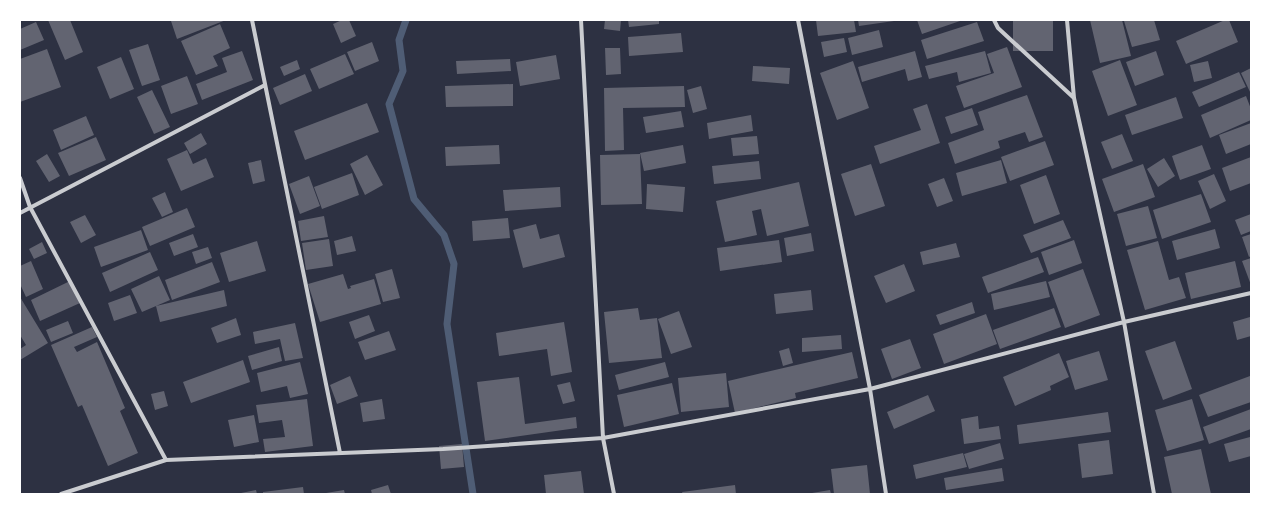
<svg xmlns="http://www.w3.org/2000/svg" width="1271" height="514" font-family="Arial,sans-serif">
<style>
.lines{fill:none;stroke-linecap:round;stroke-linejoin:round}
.stream{stroke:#4f5d75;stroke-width:7}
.building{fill:#626471}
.minor{stroke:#caccd0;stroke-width:4}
</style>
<rect width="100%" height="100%" fill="#2d3142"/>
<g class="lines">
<path class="stream" d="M406,20L399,40L403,71L389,104L414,199L444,235L454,264L447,324L473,494"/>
</g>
<path class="building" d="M48,20H70L83,52L65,60Z
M173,20H226L177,39L171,21Z
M342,20H349L356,36L341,43L333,24Z
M605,20H621L620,31L604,29Z
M628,20H659V24L629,27Z
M816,20H854L856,32L818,36Z
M858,20H894V21L859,26Z
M917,20H963L922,34Z
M1013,20H1053V51H1013Z
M1090,20H1122L1131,56L1100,63Z
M1154,20L1160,40L1132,47L1124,21Z
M1225,20H1229L1238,42L1186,64L1176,41Z
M36,22L44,40L20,50V29Z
M977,22L984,41L927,59L921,40Z
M220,24L230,48L213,56L218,66L196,75L181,41Z
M879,30L883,47L852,55L848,38Z
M681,33L683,52L629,56L628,37Z
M844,38L847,52L824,57L821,42Z
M372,42L379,61L355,71L347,52Z
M148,44L160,80L142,86L129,50Z
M1007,47L1022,87L964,108L956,86L994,73L987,54Z
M605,48H620L621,74L606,75Z
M47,49L61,87L20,102V59Z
M242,51L253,80L202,100L196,84L227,72L222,58Z
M915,51L922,77L908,81L905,69L862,82L858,67Z
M985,51L991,73L959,82L957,72L929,79L925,66Z
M1156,51L1164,75L1135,86L1126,62Z
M345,54L354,74L319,89L310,69Z
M556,55L560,79L520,86L516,62Z
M121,57L134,89L110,99L97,67Z
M510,59L511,71L457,74L456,61Z
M297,60L300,69L284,76L280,67Z
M1120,60L1137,105L1108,116L1092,71Z
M853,61L869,108L837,120L820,73Z
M1208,61L1212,78L1194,82L1190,65Z
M753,66L790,68L789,84L752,81Z
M1251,68V94L1241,73Z
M1239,72L1246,87L1199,107L1192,92Z
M305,74L312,91L280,105L273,88Z
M187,76L198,104L171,114L161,86Z
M513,84V106L446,107L445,86Z
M684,86L685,107L623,108L624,150L605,151L604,88Z
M701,86L707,109L693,113L687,90Z
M152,90L170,127L154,134L137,97Z
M1027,95L1043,137L1029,142L1025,132L998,141L1000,148L955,164L948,143L984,130L978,112Z
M1246,96L1251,109V120L1210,138L1201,115Z
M1176,97L1183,118L1132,135L1125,115Z
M367,103L379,132L305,160L294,131Z
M927,104L940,143L880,164L874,146L921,130L913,109Z
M972,108L978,125L951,134L945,117Z
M681,111L684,127L646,133L643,117Z
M751,115L753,131L709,139L707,123Z
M86,116L94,135L61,150L53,130Z
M1251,123V144L1226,154L1219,135Z
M201,133L207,144L190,154L184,143Z
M1122,134L1133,161L1112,169L1101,142Z
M757,136L759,154L733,156L731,138Z
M96,137L106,160L69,176L58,153Z
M1045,141L1054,165L1010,181L1001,157Z
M499,145L500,164L446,166L445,147Z
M683,145L686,163L644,171L640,153Z
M1202,145L1211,169L1180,180L1172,156Z
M187,150L193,164L206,158L214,177L181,191L167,159Z
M47,154L60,176L49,182L36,161Z
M640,154L642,204L601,205L600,155Z
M367,155L383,185L365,195L350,164Z
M1251,157V183L1230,191L1222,168Z
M1164,158L1175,176L1158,187L1147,169Z
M261,160L265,181L253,184L248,163Z
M1001,160L1007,183L962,196L956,173Z
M759,161L761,179L714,184L712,166Z
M871,164L885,206L855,216L841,174Z
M1143,164L1155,197L1114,212L1102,179Z
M352,173L359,195L322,209L314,187Z
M1214,174L1226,201L1210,209L1198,181Z
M1046,175L1060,214L1034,224L1020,185Z
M309,176L320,206L300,214L289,184Z
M944,178L953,201L937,207L928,184Z
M799,182L809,226L767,236L761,209L752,211L757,235L725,242L716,201Z
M647,184L685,187L683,212L646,209Z
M560,187L561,207L505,211L503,190Z
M165,192L173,212L162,217L152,198Z
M1201,194L1211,222L1162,239L1153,210Z
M1148,206L1157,238L1126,246L1117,214Z
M187,208L195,227L150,246L142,227Z
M1251,214V231L1241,235L1235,220Z
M85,215L96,235L81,243L70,222Z
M324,216L328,237L301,241L298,221Z
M508,218L510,238L473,241L472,221Z
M1063,220L1071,238L1031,253L1023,235Z
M536,224L540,239L559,234L565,257L523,268L513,230Z
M1215,229L1220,248L1177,260L1172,241Z
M141,230L148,250L101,267L94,247Z
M811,233L814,251L787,256L784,238Z
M193,234L198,247L174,256L169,243Z
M1251,234V256L1249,257L1242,237Z
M352,236L356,251L337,255L334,241Z
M329,239L333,266L306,270L302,243Z
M779,240L782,262L720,271L717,248Z
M1074,240L1082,263L1049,275L1041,252Z
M257,241L266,271L229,282L220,253Z
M1158,241L1169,280L1179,277L1186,298L1145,310L1127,250Z
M42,242L47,253L34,259L29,249Z
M956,243L960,257L923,265L920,252Z
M208,247L212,258L196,264L192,252Z
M150,252L158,270L110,292L102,273Z
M1038,257L1044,272L988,293L982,277Z
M1251,258V285L1242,261Z
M31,261L43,289L26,297L20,284V266Z
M1235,261L1241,287L1191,299L1185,273Z
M212,262L220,282L172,300L165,280Z
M904,264L915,291L886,303L874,276Z
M392,269L400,298L383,302L375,274Z
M1083,269L1100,315L1065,328L1048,282Z
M343,274L348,289L351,288L350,286L374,279L381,304L320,322L308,284Z
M159,276L170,300L142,312L131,289Z
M70,281L80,303L40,321L31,300Z
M1046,281L1050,297L994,310L991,294Z
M224,290L227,306L160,322L156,306Z
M811,290L813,310L776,314L774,294Z
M130,295L137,313L114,321L108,303Z
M20,297L48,343L20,360V349L26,345L20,335Z
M972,302L975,313L940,325L936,315Z
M638,308L640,320L657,318L662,358L609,363L604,312Z
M1054,308L1061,327L1000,349L993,330Z
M679,311L692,347L671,354L658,319Z
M986,314L997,344L944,364L933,334Z
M369,315L375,331L355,339L349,322Z
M1250,317L1251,336L1237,340L1233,322Z
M236,318L241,335L217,343L211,328Z
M68,321L73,333L51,342L46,330Z
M564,322L572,372L551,376L547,349L499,356L496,333Z
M295,323L303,358L285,361L280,339L255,344L253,332Z
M92,327L97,337L74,347L77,352L97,342L125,408L120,411L138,453L108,466L82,405L78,407L51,345Z
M389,331L396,350L365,360L358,342Z
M841,335L842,349L802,352V338Z
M910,339L921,368L892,379L881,349Z
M1175,341L1192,389L1163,400L1145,351Z
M279,347L282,361L252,370L248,356Z
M789,348L793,363L783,366L779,351Z
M1099,351L1108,380L1075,390L1066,361Z
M852,352L858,378L795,393L796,398L735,413L728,381Z
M1059,353L1069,377L1050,386L1051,390L1015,406L1003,377Z
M243,360L250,382L191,403L183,382Z
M300,362L308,394L290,398L287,386L261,392L257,373Z
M665,362L669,377L619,390L615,375Z
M726,373L729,407L681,412L678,378Z
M350,376L358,396L337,404L330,385Z
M1250,376L1251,402L1208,417L1199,395Z
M519,377L525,424L576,417L577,428L485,441L477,382Z
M570,382L575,401L563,404L557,385Z
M672,383L679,414L624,427L617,395Z
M164,391L168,406L155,410L151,394Z
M928,395L935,411L894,429L887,412Z
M307,399L313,446L265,452L263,439L285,437L282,420L259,423L256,405Z
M382,399L385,419L363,422L360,403Z
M1192,399L1204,440L1167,451L1155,410Z
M1251,409V429L1209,444L1203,427Z
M1108,412L1111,432L1019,444L1017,425Z
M254,415L259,442L234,447L228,420Z
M978,416L979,429L999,426L1001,439L964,444L961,419Z
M1250,437L1251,456L1229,462L1224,444Z
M1109,440L1113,474L1082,478L1078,444Z
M1000,443L1004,459L969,469L964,454Z
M462,444L464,467L441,469L439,446Z
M1201,449L1211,494H1172L1164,457Z
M963,453L967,467L916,479L913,465Z
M867,465L870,494H834L831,469Z
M1002,468L1004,481L946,490L944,478Z
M581,471L584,494H546L544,475Z
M388,485L391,494H372L371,490Z
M735,485L736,494H683L682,492Z
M303,487L304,494H263V492Z
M256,490L257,494H241V493Z
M344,490L345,494H326V493Z
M830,490L831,494H812V493Z"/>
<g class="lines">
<path class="minor" d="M252,20L340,453
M581,20L603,438L614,494
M798,20L870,389L886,494
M994,20L998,28L1074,98
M1067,20L1074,98L1124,322L1154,494
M20,178L30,207L166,460
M20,213L265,85
M61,494L166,460L443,449L603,438L870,389L1124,322L1251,293"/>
</g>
<rect width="1271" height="514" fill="none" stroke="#ffffff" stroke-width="42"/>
</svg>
